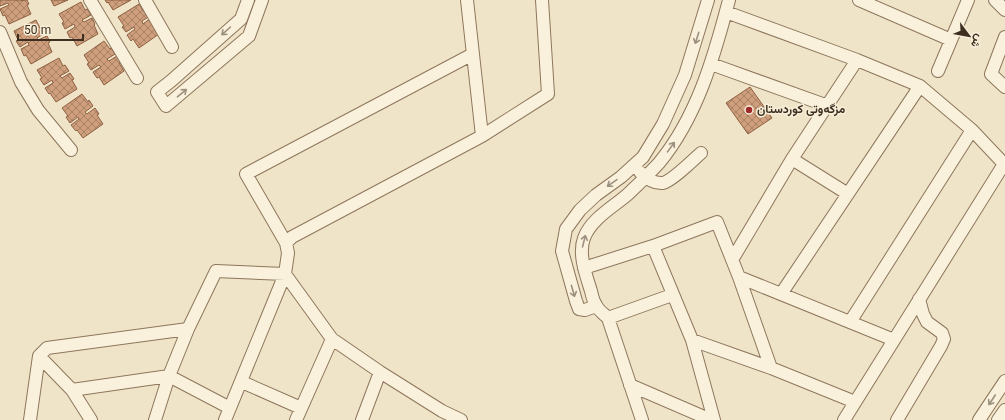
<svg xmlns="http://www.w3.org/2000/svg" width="1005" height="420" font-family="Georgia,Vazirmatn,serif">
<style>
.building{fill:url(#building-cross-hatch);stroke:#8d5f41}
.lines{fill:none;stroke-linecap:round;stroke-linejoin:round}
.minor-casing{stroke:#8d765c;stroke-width:14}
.minor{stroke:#faf1dc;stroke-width:12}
.oneway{stroke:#9c907e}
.poi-dot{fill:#9e2a2b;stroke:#f7eed8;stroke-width:1.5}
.labels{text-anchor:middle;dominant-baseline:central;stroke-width:3;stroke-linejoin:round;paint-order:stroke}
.poi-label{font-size:12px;font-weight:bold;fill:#3d2e20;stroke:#f7eed8;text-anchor:start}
</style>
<defs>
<pattern id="building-cross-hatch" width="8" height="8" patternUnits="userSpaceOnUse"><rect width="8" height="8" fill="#cf9f7d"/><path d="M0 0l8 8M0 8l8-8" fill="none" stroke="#a98266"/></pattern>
</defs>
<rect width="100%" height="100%" fill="#f0e4c8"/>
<path class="building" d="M0,0H17L18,1L27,0L29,4L27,5L31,14L9,24L5,15L3,16L0,9L9,5L8,3L0,6Z
M51,0H68L54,6Z
M105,0H131L113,10L108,2L107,3Z
M81,2L85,10L87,9L91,15L82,20L84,22L92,18L95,24L94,25L98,34L77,46L72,37L70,38L67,32L75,27L74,24L65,29L62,23L64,22L59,14Z
M139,4L144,12L146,10L150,16L142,21L143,24L151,18L159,34L139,48L133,39L131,41L127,35L135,29L134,27L126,32L122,27L124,26L118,17Z
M36,20L40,28L42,27L45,33L37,38L38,40L47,36L50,42L48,43L52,52L31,64L26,55L24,56L21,49L29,45L28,42L20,47L16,41L18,40L14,31Z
M104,41L110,49L111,48L115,54L107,59L109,61L117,56L121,62L119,63L124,71L104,85L99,77L97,78L93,72L101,67L99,65L91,70L87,64L89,63L84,55Z
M59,58L63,66L65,65L69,71L60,76L62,78L70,73L74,79L72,80L77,89L56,102L50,93L49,94L45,88L53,83L52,80L44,85L40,79L42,78L37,70Z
M750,87L772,118L748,134L726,103Z
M82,94L88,102L89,100L93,106L85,112L87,114L95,108L99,114L97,115L103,124L83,138L77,130L76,131L71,125L79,119L78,117L70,123L66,117L68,116L62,108Z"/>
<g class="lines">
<g class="minor-casing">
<path id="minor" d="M90,0L137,78
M145,0L172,47
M248,0L241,19L171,81L157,92L166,106L249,36L262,0
M467,0L482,136
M859,0L951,40
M995,0L1005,10
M726,12L857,60L920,86L972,130L1004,164L844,420
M0,32L21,82L38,110L71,150
M1005,37L991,74L1005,87
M711,64L828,106
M938,71L968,0
M792,159L848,194
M640,172C646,178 654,184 663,183C672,181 693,160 701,153
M286,243L292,237L482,136L548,94L542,0
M653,246L692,340L714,420
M732,260L792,159L857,60
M584,268L653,246L717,222L739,277L771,368
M739,277L894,340
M781,294L920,86
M596,306L585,310L579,309L576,301L562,251L566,229L580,210L596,195L621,177L643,157L663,124L685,75L708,0
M608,318L672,295
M850,322L972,130
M692,340L771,368L855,402
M242,382L301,408
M630,385L711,420
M72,390L169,376L230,408
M30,420L39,356
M91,420L72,390L39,356L47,348L188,329
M155,420L169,376L188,329L216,271L285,274L332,339L380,372L442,411L461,420
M225,420L285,274L288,253L286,243L246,174L473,54
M296,420L332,339
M362,420L380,372
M642,420L608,318C604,314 598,310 596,305C593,301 592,295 591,291C586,275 578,254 584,238C591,219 613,207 627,195C638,185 649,174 659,163C697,117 714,57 729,0
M897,420L941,346L944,339L942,333L927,322L923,314L919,299
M979,420L1005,381
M998,420L1005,410"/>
</g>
<use href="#minor" class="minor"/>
</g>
<defs><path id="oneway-shaft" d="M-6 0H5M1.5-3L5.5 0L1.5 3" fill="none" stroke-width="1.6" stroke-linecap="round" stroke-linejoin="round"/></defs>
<g class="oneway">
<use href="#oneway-shaft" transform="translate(226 31) rotate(138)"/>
<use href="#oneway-shaft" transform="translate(697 38) rotate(108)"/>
<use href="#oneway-shaft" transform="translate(182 93) rotate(-40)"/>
<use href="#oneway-shaft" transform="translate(671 147) rotate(-54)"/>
<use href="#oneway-shaft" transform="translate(612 183) rotate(145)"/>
<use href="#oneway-shaft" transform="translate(584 241) rotate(-76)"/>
<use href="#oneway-shaft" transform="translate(573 291) rotate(74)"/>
<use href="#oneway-shaft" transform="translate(992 400) rotate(123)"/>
</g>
<circle class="poi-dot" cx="749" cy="110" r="4"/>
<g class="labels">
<g class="poi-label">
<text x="757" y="110">مزگەوتی کوردستان</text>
</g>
</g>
<g transform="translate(969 36) rotate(122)" stroke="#f7eed8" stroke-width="3" paint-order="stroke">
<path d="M0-3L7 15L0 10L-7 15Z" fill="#3d2e20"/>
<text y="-6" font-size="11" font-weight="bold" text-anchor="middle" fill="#3d2e20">ش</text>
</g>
<path d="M18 34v6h65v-6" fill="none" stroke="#3d2e20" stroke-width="2"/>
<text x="24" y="34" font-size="12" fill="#3d2e20" stroke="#f7eed8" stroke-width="3" paint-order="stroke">50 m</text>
</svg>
